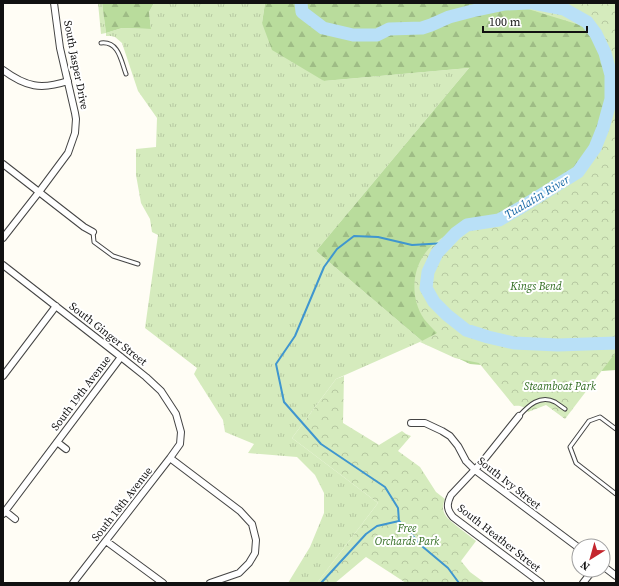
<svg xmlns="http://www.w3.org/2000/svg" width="619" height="586" font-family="'Source Serif 4',serif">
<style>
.grass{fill:url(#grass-tufts)}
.forest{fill:url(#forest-firs)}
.park{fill:url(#park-crowns)}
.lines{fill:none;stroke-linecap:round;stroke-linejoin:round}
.stream{stroke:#3f96cf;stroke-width:2}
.river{stroke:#b9e0f7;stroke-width:13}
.service-casing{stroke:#444;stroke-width:5}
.minor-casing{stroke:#444;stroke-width:8}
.service{stroke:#fff;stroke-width:3}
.minor{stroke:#fff;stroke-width:6}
.labels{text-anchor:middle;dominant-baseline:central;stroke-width:4;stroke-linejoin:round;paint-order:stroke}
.street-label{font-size:11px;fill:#111;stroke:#fff}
.park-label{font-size:11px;font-style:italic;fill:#2f6b1f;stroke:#fff}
.water-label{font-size:12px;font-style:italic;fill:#1768a6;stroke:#fff}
</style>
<defs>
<pattern id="grass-tufts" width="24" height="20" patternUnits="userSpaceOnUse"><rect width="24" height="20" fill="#d5ebbd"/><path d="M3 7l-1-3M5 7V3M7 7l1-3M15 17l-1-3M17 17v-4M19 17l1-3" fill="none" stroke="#b6c8a1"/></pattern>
<pattern id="forest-firs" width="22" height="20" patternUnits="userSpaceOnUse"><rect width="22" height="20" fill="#b9dc9c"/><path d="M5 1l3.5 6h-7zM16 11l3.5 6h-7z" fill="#9ebc85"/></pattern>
<pattern id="park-crowns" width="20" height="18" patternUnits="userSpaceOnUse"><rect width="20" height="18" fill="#d5ebbd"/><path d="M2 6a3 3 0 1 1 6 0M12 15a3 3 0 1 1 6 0" fill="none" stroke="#b6c8a1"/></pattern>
</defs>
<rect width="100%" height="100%" fill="#fffdf5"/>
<path class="grass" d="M98,3H102L106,33L122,28L151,29L149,12L154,3H265L262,23L324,81L469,68L316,251L422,341L336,379L292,438L378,503L317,583H288L310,547L324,513V493L315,475L297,457L248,453L254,444L225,432L223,420L194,374L197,368L145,328L158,235L152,232L150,219L141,203L136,175V149L156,147L157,118L138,91L122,43L115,37L111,36H106V33L101,34Z"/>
<path class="forest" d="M102,3H154L149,12L151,29L122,28L106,33Z
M265,3H616V370L573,373L470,364L422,341L316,251L469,68L324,81L272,50L262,23Z"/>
<path class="park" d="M517,3H616V352L565,419L546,405L528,412C525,407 521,405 514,406L479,363L455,358L420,342L437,333C432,328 428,324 424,319C408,295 412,260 436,242C451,230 473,226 492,220C499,217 507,213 514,209C529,202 543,195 558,188C572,178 583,166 591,151L611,104L612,98L604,50L602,44L595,33L589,29L583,26L515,5Z
M344,376L343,423L379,445L402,431L406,434L411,436L398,451L420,467L436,492L445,499C439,513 448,519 458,527C464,532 470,536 476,541L461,561L470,572L485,583H406L366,557L335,583H317L378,503L292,438L336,379Z"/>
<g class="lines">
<path class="stream" d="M446,243L412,245L378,237L354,236L337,249L324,267L295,336L276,364L284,402L321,444L385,487L398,508L399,521L423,547L448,568L459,583
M321,583L366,534L377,526L399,521"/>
<path class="river" d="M301,3L302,12L323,28L353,35H377L389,29L422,28L431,25L449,17L472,11L505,4L529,3
M533,3L564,9L587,22L596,34L605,53L611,75V99L603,128L595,148L578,172L520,208L499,220L467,225L456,233L437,253L428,272L426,288L434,302L447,315L466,330L488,337L514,343L558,345L616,343"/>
<g class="service-casing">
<path id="service" d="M101,43C119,41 121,61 126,74
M93,232L94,242L113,256L138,264
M519,416C528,406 540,394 555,402C558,404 562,407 565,409
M616,429L600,417L589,421L570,447L576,463L616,494"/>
</g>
<g class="minor-casing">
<path id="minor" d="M3,70C26,87 41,90 68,81
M3,164L84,227L93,232
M3,238L39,192L68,153L75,133L76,119L75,113L60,48L54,3
M3,265L121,357L146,377L161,391L176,414L181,432L180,444L170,458L73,583
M3,376L56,306
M519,416L483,461L451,495C447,503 446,509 453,517L541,583
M411,423H425L442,431L450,436L458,446L466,461L475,470L579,548
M57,442L66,449
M170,458L240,511L252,524L256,540L255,553L249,563L239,573L210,583
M5,511L15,519
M3,514L121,357
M106,541L163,583
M603,566L616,576
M583,583L593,570"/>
</g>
<use href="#service" class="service"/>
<use href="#minor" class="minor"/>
</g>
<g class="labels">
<g class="street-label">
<text transform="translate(76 65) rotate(79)">South Jasper Drive</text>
<text transform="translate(108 334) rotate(38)">South Ginger Street</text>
<text transform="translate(81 393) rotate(-53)">South 19th Avenue</text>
<text transform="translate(509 483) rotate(38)">South Ivy Street</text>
<text transform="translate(122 504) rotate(-52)">South 18th Avenue</text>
<text transform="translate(499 538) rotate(38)">South Heather Street</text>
</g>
<g class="park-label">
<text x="536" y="286">Kings Bend</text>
<text x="560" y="386">Steamboat Park</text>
<text x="407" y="528">Free<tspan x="407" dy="13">Orchards Park</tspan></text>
</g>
<g class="water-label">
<text transform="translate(537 197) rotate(-31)">Tualatin River</text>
</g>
</g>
<rect width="619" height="586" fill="none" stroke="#111111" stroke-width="8"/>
<g transform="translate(591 558) rotate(217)"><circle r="19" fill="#ffffff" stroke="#a0a0a0"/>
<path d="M0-3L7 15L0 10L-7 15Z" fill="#c4262e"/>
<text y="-6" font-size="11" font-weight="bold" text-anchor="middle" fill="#111111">N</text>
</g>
<path d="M483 26v6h104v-6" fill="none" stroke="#111111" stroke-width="2"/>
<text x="489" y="26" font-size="12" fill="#111111" stroke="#ffffff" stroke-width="3" paint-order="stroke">100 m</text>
</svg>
